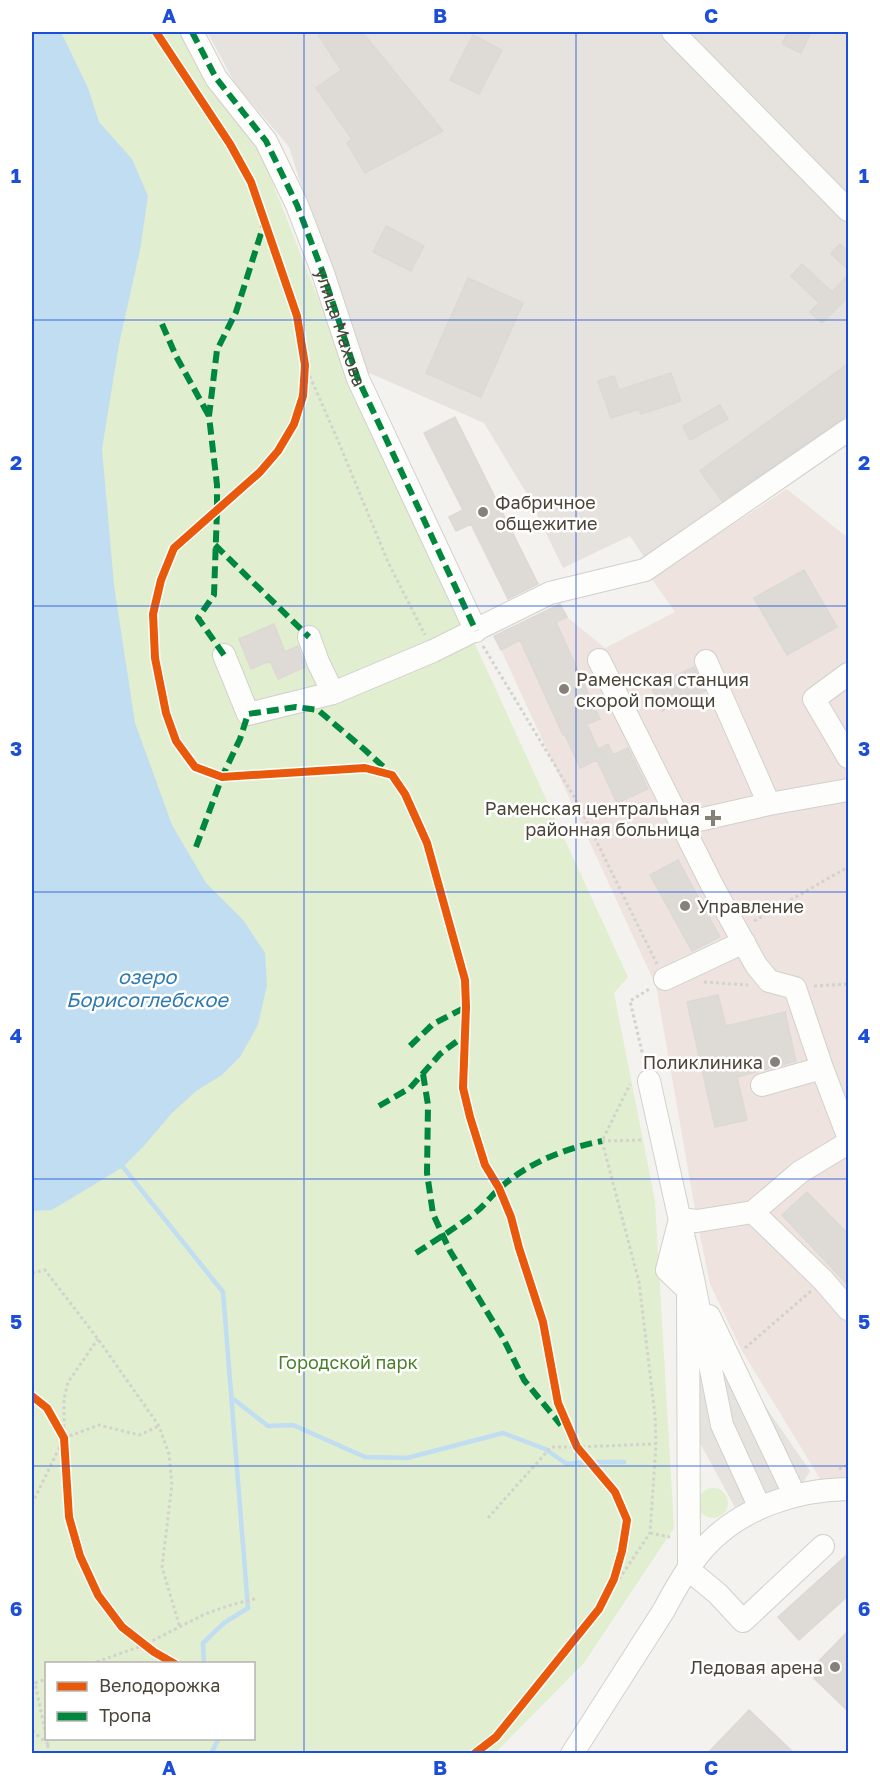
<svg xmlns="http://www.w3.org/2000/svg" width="880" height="1785" font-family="'Golos Text',sans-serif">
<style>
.industrial{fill:#e6e2de}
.medical{fill:#eee3df}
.green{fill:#e1eecf;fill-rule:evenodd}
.parking{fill:#e6e3df}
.water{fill:#c0ddf1}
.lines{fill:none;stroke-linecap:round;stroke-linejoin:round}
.stream{stroke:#c0ddf1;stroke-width:4.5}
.building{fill:#dedbd6;stroke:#dcd9d4;stroke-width:1.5}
.minor-casing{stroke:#d2d0cb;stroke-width:24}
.path{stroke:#d3d2cc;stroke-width:3;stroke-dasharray:3 3;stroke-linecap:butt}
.minor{stroke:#fdfdfc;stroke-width:22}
.quiet{stroke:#00873e;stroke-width:6;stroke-dasharray:12 6;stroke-linecap:butt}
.cycleway-casing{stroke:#fff;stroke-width:11}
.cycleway{stroke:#e8590c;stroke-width:8}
.grid{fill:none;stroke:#1d4ed8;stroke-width:1.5;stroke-opacity:0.55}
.poi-dot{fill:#868178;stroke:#fff;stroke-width:2}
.labels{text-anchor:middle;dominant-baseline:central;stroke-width:5;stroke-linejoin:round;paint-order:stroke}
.street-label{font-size:18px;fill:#4b4439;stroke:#fff}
.poi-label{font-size:18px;fill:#4b4439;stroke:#fff;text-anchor:start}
.park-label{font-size:18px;fill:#4a7f2a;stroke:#fff}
.water-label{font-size:20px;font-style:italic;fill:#2e7ab2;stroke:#fff}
.neatline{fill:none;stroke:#1d4ed8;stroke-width:2}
.grid-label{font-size:20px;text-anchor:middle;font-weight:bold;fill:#1d4ed8}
</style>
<rect width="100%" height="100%" fill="#f4f2ee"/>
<path class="industrial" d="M207,32H848V414L646,560L630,536L563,568L527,494L484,423L360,369L289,147L235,83Z"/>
<path class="medical" d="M787,489L848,538V1476L822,1482L742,1351L710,1284L697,1221L656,986L501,650L567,617L605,648L675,612L651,578Z"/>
<path class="green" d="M32,32H190L258,146L331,331L628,977L614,993L655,1201L674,1528L584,1663L495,1753L32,1754ZM46,1664H254V1738H46Z
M698 1503a15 15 0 1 1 30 0a15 15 0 1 1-30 0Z"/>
<path class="parking" d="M695,1319L736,1364L810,1471L799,1490L738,1513L695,1434Z"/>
<path class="water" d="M32,32H61L88,88L99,122L132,159L148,196L140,250L119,344L102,449L114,585L135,723L172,825L206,883L243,920L265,953L267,985L258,1025L240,1057L222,1075L196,1091L172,1113L142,1148L123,1167L52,1210L32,1211Z"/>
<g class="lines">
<path class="stream" d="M123,1167L223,1292L248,1608L224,1623L203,1643L204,1664
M232,1398L268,1426L293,1425L365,1457L407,1458L503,1433L545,1449L567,1464L584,1462
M597,1462H624
M211,1754L219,1738"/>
</g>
<path class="building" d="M325,32H362L443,131L365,173L347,143L352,139L316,88L341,70L319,36Z
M788,32H811L801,53L782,44Z
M473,35L502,50L479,94L450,80Z
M386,226L424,246L411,271L373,252Z
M840,244L849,252V270L831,254Z
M802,264L832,292L849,274V296L822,323L810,312L819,303L791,276Z
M468,278L523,303L481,397L426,373Z
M849,363V414L722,501L700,471Z
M671,373L681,401L641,414L639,409L611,418L598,381L614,376L619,390Z
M720,405L728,419L690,440L683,426Z
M455,417L538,584L508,599L471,524L456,531L449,517L463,510L424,433Z
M804,570L837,627L787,655L754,598Z
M560,604L567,617L556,622L600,719L587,724L598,749L608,744L613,755L628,748L648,789L617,803L597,760L580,768L565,735H563L520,640L501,650L494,636Z
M274,624L285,652L298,646L305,667L278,679L270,661L251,669L239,639Z
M694,667L705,691L662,711L651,687Z
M678,860L720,937L692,951L650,875Z
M718,995L726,1026L785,1012L796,1061L737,1077L747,1120L715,1127L687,1002Z
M807,1192L849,1235V1286L782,1215Z
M849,1553V1595L799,1640L778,1617Z
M849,1630V1712L814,1678L825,1671L817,1663Z
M749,1710L795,1754H707Z"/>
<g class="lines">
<g class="minor-casing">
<path id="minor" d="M192,32L216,78L266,141L297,205L323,273L358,379L476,631
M673,32L848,210
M309,637L318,662L333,693
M224,655L248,714L333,693L433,651L550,593L645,570L848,430
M599,660L712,885L756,965L769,981L795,988L822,1068L848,1136
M706,661L769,804
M848,674L814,699L848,757
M681,824L769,804L848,790
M665,979L744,942
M649,1081L693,1279L722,1425L760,1508
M762,1085L822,1068
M753,1212L823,1280L848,1309
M709,1316L795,1496
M823,1546L743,1621L718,1594L689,1570L688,1290L667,1270L680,1219L697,1221L753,1212L800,1172L848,1143
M572,1754L664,1610C674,1591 689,1565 704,1548C740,1508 795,1490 848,1489"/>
</g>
<path class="path" d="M305,365L339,443L388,562L425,635
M483,646L576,800L657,964
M754,921L848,867
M704,982L748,985
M814,986L848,984
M645,1064L630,1001L651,988
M602,1141L643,1140
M32,1273L45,1270L98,1339L159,1426L169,1454L172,1484L162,1567L180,1628
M745,1348L811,1291
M64,1438L99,1425L139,1435L159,1426
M839,1469L848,1465
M32,1504L64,1438V1399L68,1382L98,1339
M488,1518L551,1447H577L655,1444
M650,1533L670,1537
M599,1609L650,1533L656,1444L655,1415L639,1282L602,1141L630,1084
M91,1664L144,1645L205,1614L231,1605L258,1598
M32,1682L35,1683L46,1735
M35,1683L46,1679
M32,1731L48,1744L47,1738
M47,1754L48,1744"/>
<use href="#minor" class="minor"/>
<g class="quiet">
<path id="s1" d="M192,32L216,78L266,141L297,205L323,273L358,379L476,631"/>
<path d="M162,324L176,356L209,416"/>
<path d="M215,545L309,637"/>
<path d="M224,655L198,618L214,595L217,510V485L209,416L217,350L236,312L264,224"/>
<path d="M196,847L222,777L240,739L248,714L296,707L318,710L365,750L388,771"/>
<path d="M410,1046L433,1024L466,1007"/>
<path d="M423,1074L428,1105L427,1173L433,1214L450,1251L503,1338L524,1380L561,1425"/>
<path d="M379,1106L410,1088L440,1054L464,1036"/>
<path d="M416,1253C436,1240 457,1227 476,1212C485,1205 491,1196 499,1189C527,1163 566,1148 602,1141"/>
</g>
<g class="cycleway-casing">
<path id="cycleway" d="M156,32L230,144L251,182L297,316L305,365L303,396L294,424L278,451L260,472L174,548L161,580L153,614L155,658L166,713L176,741L195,767L222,777L365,768L392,775L405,794L427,843L465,980L466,1007L463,1088L470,1117L485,1165L499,1188L511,1217L519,1248L543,1322L558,1403L577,1447L615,1492L627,1520L622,1551L614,1579L599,1609L496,1737L474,1754
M32,1396L47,1408L64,1438L69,1517L80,1556L98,1595L122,1627L154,1652L175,1664"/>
</g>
<use href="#cycleway" class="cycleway"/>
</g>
<path class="grid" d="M304,32V1754M576,32V1754M32,320H848M32,606H848M32,892H848M32,1179H848M32,1466H848"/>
<g class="poi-dot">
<circle cx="483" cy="512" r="6"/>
<circle cx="564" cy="689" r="6"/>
<path d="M710 809h6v6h6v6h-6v6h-6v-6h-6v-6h6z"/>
<circle cx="685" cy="906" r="6"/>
<circle cx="775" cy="1062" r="6"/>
<circle cx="835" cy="1667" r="6"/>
</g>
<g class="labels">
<g class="street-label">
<text stroke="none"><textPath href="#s1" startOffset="333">улица Махова</textPath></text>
</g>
<g class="poi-label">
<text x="495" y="502">Фабричное<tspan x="495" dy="21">общежитие</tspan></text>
<text x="576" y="679">Раменская станция<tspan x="576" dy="21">скорой помощи</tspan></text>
<text x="700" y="808" text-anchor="end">Раменская центральная<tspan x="700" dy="21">районная больница</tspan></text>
<text x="697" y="906">Управление</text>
<text x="763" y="1062" text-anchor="end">Поликлиника</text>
<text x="823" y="1667" text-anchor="end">Ледовая арена</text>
</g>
<g class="park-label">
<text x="348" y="1362">Городской парк</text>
</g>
<g class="water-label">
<text x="147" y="976">озеро<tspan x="147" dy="23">Борисоглебское</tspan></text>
</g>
</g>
<rect width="880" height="1785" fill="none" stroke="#ffffff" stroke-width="66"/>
<rect x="45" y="1662" width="210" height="78" fill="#ffffff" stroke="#b7b4b0" stroke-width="1.5"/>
<rect x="57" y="1682" width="30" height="9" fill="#e8590c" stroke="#b7b4b0" stroke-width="1.5"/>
<text x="99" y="1692" font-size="18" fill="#4b4439">Велодорожка</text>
<rect x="57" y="1712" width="30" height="9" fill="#00873e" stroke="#b7b4b0" stroke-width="1.5"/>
<text x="99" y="1722" font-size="18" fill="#4b4439">Тропа</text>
<rect x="33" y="33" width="814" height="1719" class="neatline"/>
<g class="grid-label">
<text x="169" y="23">A</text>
<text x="440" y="23">B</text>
<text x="711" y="23">C</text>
<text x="16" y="183">1</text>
<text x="864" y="183">1</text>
<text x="16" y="470">2</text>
<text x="864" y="470">2</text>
<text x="16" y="756">3</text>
<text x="864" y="756">3</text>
<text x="16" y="1043">4</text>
<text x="864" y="1043">4</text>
<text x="16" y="1329">5</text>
<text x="864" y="1329">5</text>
<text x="16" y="1616">6</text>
<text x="864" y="1616">6</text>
<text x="169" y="1775">A</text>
<text x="440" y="1775">B</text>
<text x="711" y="1775">C</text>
</g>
</svg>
